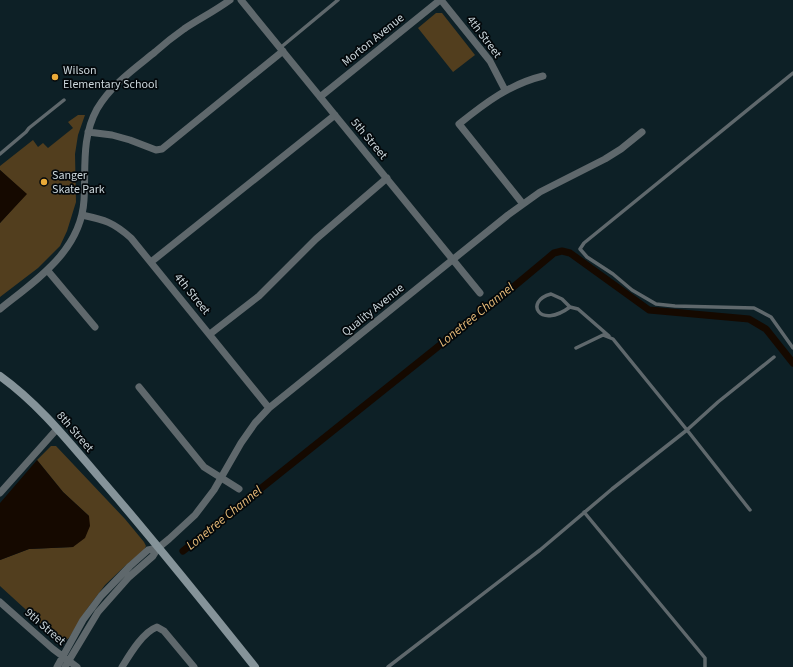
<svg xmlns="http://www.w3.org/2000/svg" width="793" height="667" font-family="'Source Sans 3',sans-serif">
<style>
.green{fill:#523e1e}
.water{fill:#150900}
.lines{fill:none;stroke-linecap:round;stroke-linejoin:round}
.canal{stroke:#150900;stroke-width:7}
.lane{stroke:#5f686c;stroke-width:3.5}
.street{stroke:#5f686c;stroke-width:7}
.secondary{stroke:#859399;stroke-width:8}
.poi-dot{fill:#eaaa38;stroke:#03080b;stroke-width:1.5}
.labels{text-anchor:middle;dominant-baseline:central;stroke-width:3.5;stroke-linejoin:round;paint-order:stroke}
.street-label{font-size:12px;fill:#cbd6db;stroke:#03080b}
.poi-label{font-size:12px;fill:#cbd6db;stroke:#03080b;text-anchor:start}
.water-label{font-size:13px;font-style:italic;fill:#e7bb78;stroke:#03080b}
</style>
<rect width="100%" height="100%" fill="#0d2026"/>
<path class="green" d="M436,13H442L475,55L453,72L418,28Z
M78,115H85L78,135L75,154L76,202L67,231L60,246L38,268L0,297V223L26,194L0,170V166L33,140L38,147L43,143L48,148L73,128L68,122Z
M51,446H56L125,519L144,542L146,546L144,550L125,566L105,585L87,609L69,638L64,641L59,640L0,586V560L29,549L73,547L89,516L63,492L37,460Z"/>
<path class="water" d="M0,170L27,194L0,223Z
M37,460L63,492L89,516L90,526L85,538L73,547L29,549L0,560V503Z"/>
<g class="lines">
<path class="canal" d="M183,551L465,325L494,303L554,253L562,251L570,253L649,310L749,319L766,329L793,363"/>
<path class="lane" d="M280,48L338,0
M793,73L584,243L580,249L587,257L613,274L632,290L656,304L675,306L754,308L771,317L793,348
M0,154L26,132L29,128L64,100
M570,307C539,330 524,301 551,294L562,299L570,307L578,309L609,336
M750,510L687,430L718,402L774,357
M584,512L705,658V667
M388,667L540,550L612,489L687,430L613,339L603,335L576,348"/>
<path class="street" d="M241,0L480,293
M441,0L490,61L505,90
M320,97L440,0
M88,132L112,135L130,140L156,150L162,149L283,51
M523,204L459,124C485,103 510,84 543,76
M82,215C105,220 113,222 131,238L269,408
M151,262L335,115
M48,271L95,327
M0,309C36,280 81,251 84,200C86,169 81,138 97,109C111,85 134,69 155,52C164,44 174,36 184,29C199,19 215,11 230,0
M210,334L259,296L316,239L387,178
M139,387L204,467L239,489
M0,493L57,429
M0,602L53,649L77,667
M57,667L83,620L101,596L130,566L148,550L158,548L169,539L195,515L214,490L241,443L255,423L269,408L508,215L540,192L605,159L621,149L642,132
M65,667L98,612L129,577L153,556L158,548
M122,667C130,654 143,632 157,627L164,631L194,667"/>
<path class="secondary" d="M0,376C39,404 68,441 99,477C153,539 204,603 255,667"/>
</g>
<g class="poi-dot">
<circle cx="55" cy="77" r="4"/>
<circle cx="44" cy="182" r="4"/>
</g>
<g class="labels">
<g class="street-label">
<text transform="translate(484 37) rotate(53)">4th Street</text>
<text transform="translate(373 40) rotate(-39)">Morton Avenue</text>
<text transform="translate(369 139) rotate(50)">5th Street</text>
<text transform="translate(192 294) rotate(51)">4th Street</text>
<text transform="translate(373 310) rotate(-39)">Quality Avenue</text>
<text transform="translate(75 432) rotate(49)">8th Street</text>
<text transform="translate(45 627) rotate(41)">9th Street</text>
</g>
<g class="poi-label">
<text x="63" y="70">Wilson<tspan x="63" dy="14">Elementary School</tspan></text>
<text x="52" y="175">Sanger<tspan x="52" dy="14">Skate Park</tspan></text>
</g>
<g class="water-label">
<text transform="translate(476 315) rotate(-39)">Lonetree Channel</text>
<text transform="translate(224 518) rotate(-39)">Lonetree Channel</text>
</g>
</g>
</svg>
